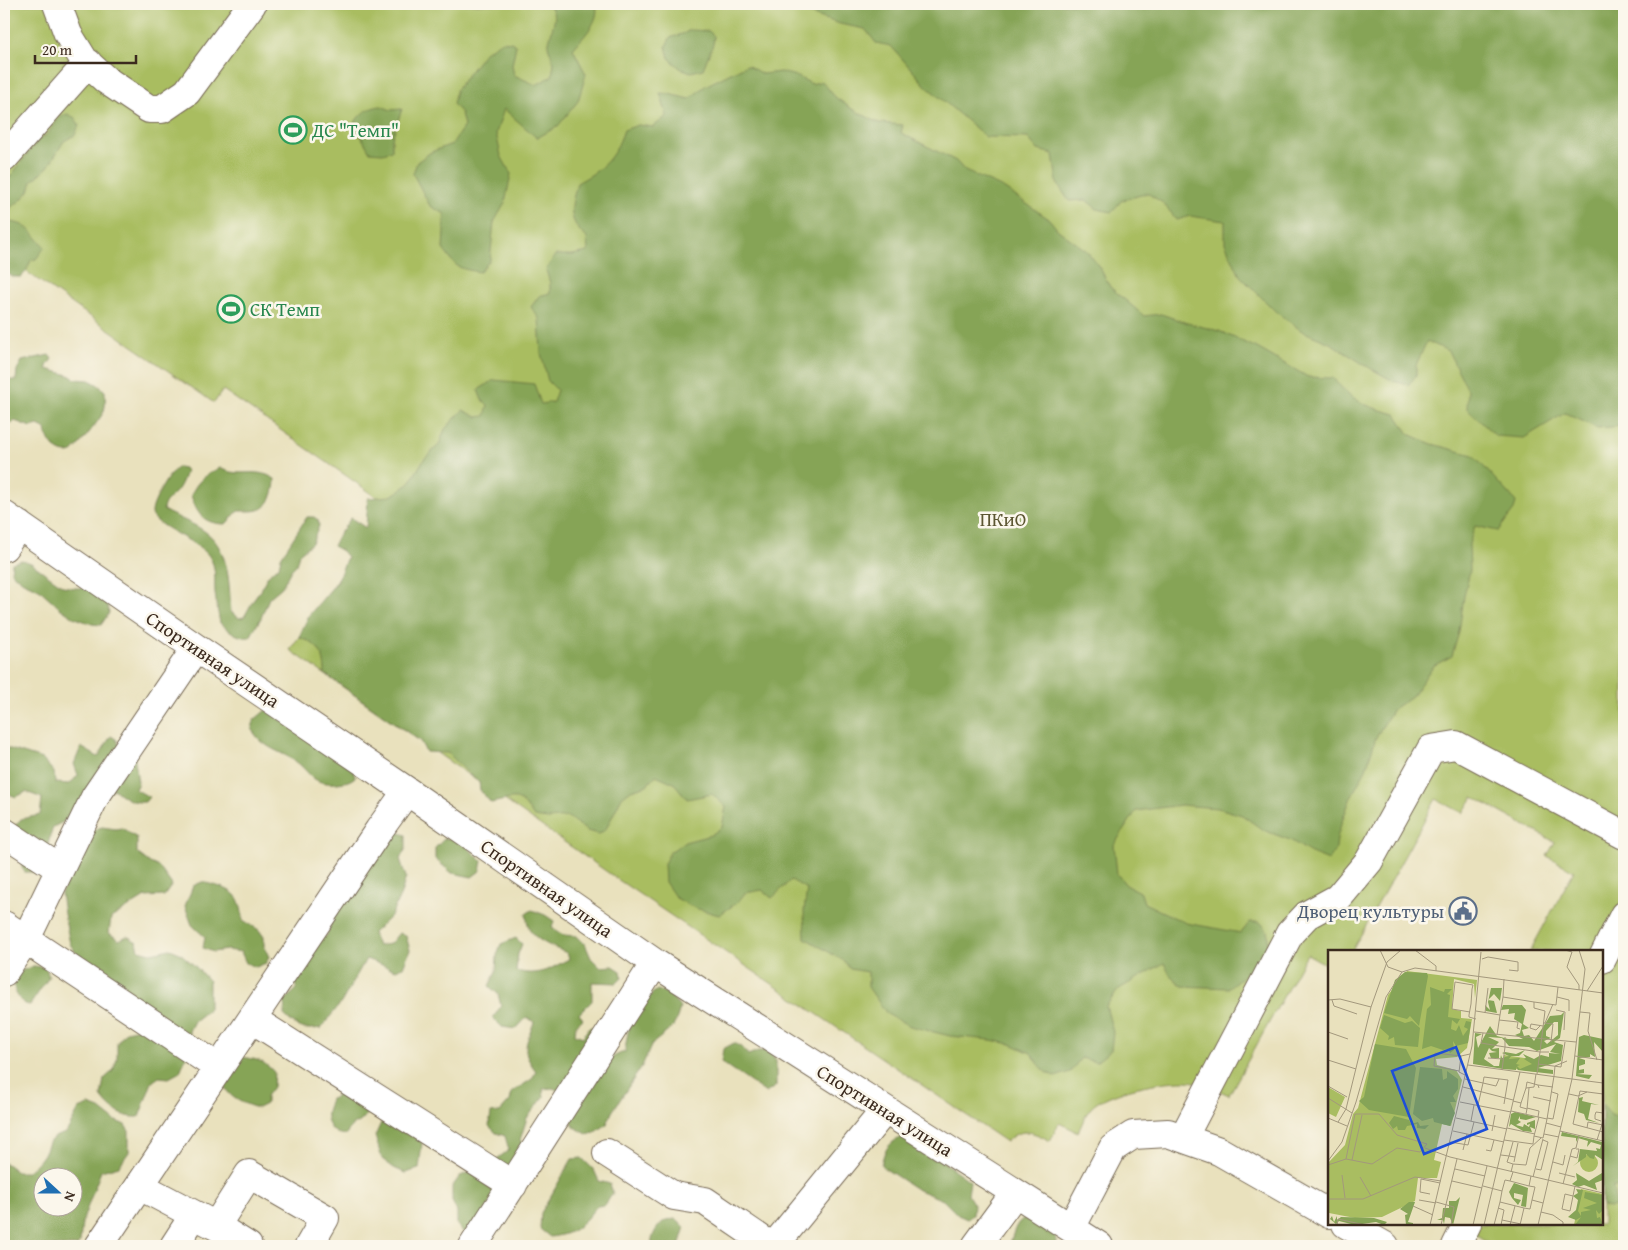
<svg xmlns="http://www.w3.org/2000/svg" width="1628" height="1250" font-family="'Gentium Book Plus',serif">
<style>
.green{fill:#a9bd61;stroke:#727440}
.forest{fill:#86a457;stroke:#60673a;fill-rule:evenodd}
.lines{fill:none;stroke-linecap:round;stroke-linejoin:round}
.minor-casing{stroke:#786a56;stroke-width:30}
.minor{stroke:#fff;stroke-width:28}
.labels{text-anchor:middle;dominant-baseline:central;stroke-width:5;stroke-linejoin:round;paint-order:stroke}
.leisure-label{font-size:19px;fill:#27864d;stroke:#fbf7ec;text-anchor:start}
.park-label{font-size:19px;fill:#5c5632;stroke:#fbf7ec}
.street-label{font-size:19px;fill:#3b2a1e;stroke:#fbf7ec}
.service-label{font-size:19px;fill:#4e5e75;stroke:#fbf7ec;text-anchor:end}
.inset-road{fill:none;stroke:#a3987d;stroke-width:1}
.view{fill:#1d4ed8;fill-opacity:0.15;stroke:#1d4ed8;stroke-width:2.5}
.inset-edge{fill:none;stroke:#3b2a1e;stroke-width:2.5}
</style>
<rect width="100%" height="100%" fill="#fbf7ec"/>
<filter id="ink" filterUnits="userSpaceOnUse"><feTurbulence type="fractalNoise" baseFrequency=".02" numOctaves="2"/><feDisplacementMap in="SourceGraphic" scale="10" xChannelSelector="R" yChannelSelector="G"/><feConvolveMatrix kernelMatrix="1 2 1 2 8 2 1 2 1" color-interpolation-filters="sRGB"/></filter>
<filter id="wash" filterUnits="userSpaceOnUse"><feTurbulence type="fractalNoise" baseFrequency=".0096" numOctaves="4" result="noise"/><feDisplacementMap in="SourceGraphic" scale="20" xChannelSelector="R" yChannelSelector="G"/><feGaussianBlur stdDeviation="1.12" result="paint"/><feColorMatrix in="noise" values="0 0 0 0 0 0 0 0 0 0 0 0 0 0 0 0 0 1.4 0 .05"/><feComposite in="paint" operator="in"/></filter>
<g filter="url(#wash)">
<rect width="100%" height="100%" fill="#e9e1bd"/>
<path class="green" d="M4,4H1624V1246H1490L1486,1241L1459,1224H1602V951H1530L1574,871L1547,856L1555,842L1473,797L1463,813L1436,799L1352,951H1329V966L1307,954L1229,1095C1215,1089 1201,1081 1185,1081C1163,1080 1106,1091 1091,1108C1085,1114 1082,1125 1078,1132L1059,1123L1050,1141C1033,1131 1020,1127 1006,1142L620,881L290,650L388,505L223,390L214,403L4,256Z"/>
<path class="forest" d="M534,4H596C601,21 583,37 573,49L586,74L578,101L558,126L537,138L504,109L496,133L501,156L511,174L505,203L494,222L490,260L480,272C456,268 457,268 443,249L445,214L430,206L413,174L417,162L431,152L452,144L464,126L461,113L453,104L456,90L485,52L502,41L511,42L516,45L512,65L514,75L536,85L552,76L554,63L548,46L555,18L551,7Z
M762,4H1624V426L1597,428L1565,413L1524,438L1496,436L1467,409L1468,390L1448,351L1427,341L1416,365V376L1408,385L1393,381L1363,364L1332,344L1302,331L1276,312L1240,276L1225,243V221L1190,216L1177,220L1163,203L1147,193L1121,201L1112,212L1097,209L1086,200L1069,201L1057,183L1053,154L1038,150L1028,138L986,137L926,86L891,46L876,43L865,29L840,24L810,14Z
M690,30L709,31L714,36L713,44L703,69L691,72L680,68L669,58L666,46L670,38L685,33Z
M747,65L762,74L781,72L796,76L812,84L822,81L835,97L852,109L879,123L903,125L901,133L956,161L965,171L1003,188L1049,219L1058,230L1087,251L1100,268L1110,287L1144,316L1161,314L1187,323L1219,331L1257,348L1308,377L1333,378C1353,402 1367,407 1396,414L1409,434L1432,444L1473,455L1516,502L1514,510L1498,531L1475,526L1469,544L1470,570L1464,596L1459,632L1452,656L1433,666L1412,696L1393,709L1376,737L1366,769L1351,797L1341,824L1337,838L1336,848L1329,860L1311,853L1290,840L1263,830L1242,815L1218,808L1181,805L1136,811L1114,845L1117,874L1126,885L1141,893L1144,903L1186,923L1241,933L1250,922H1260C1262,924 1266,928 1267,931C1275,951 1243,977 1229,988L1182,986L1170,975L1164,963L1119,989L1106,1006L1113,1032L1111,1050L1096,1062L1081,1058L1070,1072L1055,1077L1043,1070L1031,1053L1011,1044L991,1040L950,1036L910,1026L887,1014L868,987V972L850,969L844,961L805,938L804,911L807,889L791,880L772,898L762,890L745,893L738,902L719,915L695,908L676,898L665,882L664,864L670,852L685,842L711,835L722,827L726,807L712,794L687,799L674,783L656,775L647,785L631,790L622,797L606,829L599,834L587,831L568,817L548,819L534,817C518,793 517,798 491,803L480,790L479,782L472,777L448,753L426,752L420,741L325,674C325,653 318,644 299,637L309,615L337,582L347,557L342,551L333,546L338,536L351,518L366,528L368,498L391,496L409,484L424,459L439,445L445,429L463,410L477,417L485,416L488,405L482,400L478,390L494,380L534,384L541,404L553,402L557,390L548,381L541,353L539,318L531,307L539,296L550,293V283L546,270L555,255H572L588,252L587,238C566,219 571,208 577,183C603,169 614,159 624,130L638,125L653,127L667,116L660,93L669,94L689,99L705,86Z
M381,106L391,110L402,109L392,138V150L383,153L370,152L354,124C361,112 368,108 381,106Z
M68,114L75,118L79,125L75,135L64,141L48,167L32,181L29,191L20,201L12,206L5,216L8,222C29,223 32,234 45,247L36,259L31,260L26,272L21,277H13L4,271V185L38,140L48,134L60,116Z
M49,355L52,359L47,366V369L69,375L75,379L89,380L97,384L105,391C105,398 106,405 104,411C102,417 77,449 72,452C65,455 59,451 54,447C49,441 47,437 46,429L38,425L31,427L15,421L12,423L4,421V383L8,380H16L17,370L22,361Z
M178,467L184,468L186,471C184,478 180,488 175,493C169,499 164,501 163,510C177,518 194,523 207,533C230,551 229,586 231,612L239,618L244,617L257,594L261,591C264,581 269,571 279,567L281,557L307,517H314L318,520L319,526L312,543L299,554L296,565L291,570L282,587L269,598L261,618L250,637C238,639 229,630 220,623C218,613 216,603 215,593C214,579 217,568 209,556C200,542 151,525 152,513C152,507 156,500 158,495C163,485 169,474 178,467Z
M220,468C240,479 255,466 275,479C275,489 272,502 263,508C256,512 246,511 238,511L226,524C204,524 197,515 191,495C197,481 206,474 220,468Z
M22,560L31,563L63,586L74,588H91L106,598L109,613L101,625L92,624L73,617L61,609L39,589L23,582L11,572L12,563Z
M266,710L352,767L355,777C349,782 345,782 337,783C308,785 312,771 292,759C275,749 264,748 252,730L254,720Z
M111,736L116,739L121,749L134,753L138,783L135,789L149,797L145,802C132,803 124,798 114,789L75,811L63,822L53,827L44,858L33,872H25L22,868L23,844L12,829L21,819L40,815L42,798L26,792L16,797L4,792V747L42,759L54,772L55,783L70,784L78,775L74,764L81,747L98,757Z
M102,827L116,829L122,828L137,838V853L150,863L159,867L172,885L164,896L145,897L111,918L109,933L119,940L127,936L137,942L139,950L151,953L170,949L180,953L195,966L209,981V1009L194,1021L189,1031V1049L180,1072L169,1078L159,1077L152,1082L139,1117C122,1118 110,1109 101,1096L104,1079L113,1071L117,1059V1043L126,1031L139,1028L90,974L70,944L64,914L61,893L87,832Z
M397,832L406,835V848L400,859L406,877L401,894L391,916L373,933L378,946L390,944L399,933L406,936L410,950L403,967L396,970L366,959L341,1003L321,1028C302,1031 298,1028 284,1015L285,1000L297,989L292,975L309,946L327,935L336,906L369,857L383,852L389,837Z
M456,837L482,861L480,871L472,877L452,873L435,859V848L444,839Z
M202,882C213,885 228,887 236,896C241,902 242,913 243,920L259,930L264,937V946L269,957L266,963L256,967L246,963L241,952L227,950L213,952L203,948L205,937L192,925L185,906L193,886Z
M532,910L545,915L554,921L552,928L563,935L577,936L585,944L591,958L600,967L613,966L621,971L622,978L617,983L592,982V1001L579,1014L583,1019L576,1025L575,1034L583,1037L589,1027L597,1028L564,1093L553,1088L543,1089L544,1097L527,1118L520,1140L524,1146L474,1230L464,1233L457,1225V1212L452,1201V1187L460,1176L486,1167L509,1150L505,1136L496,1133L489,1126L491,1113L500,1112L510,1101L512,1092L532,1079L536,1071C520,1050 526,1045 534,1022L527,1017L516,1029L502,1027L493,1018L501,1006L498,994L489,986L496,972L497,955L501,944L516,938L522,944L518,954L516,971C540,977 549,969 569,959L567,953C557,949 539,942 532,933C528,928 527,920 526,914Z
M35,966L46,968L49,977L30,1005L24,1004C13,990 12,990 18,972Z
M657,990L670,994L680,1008L676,1021L672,1028L652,1044L642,1066L612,1112L607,1124L596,1132L587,1134L574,1127L570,1117C583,1095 599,1058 625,1052C628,1024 633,1007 657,990Z
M734,1043L742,1047L748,1055L758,1051H769L776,1061V1086L766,1093L721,1062L723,1049Z
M240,1057C256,1059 263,1060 274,1072L273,1087L266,1096V1104L258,1108C243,1104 219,1095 225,1075C227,1069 236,1062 240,1057Z
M347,1091L370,1101C368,1107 367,1115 362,1120C354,1127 352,1121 347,1134C334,1137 325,1124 327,1111C328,1107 330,1103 331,1099Z
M1602,1104L1611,1116L1624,1114V1187H1613L1616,1205L1609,1208L1602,1206Z
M89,1105L100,1109L114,1120L125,1125L129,1131V1152L119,1166L101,1171L89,1203L82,1223L80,1242L77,1246H4V1162L17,1172H27C33,1167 40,1161 44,1154C51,1139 49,1138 66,1133L79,1109ZM42,1178H72V1208H42Z
M386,1120L400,1131L411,1133L419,1138L422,1143L419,1169L405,1173L394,1168L382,1159L375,1136L381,1123Z
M906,1135L970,1181L968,1195L974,1205L973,1215L967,1219L958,1215L943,1200L916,1189L881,1166C884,1149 889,1142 906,1135Z
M582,1158L594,1170L599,1181L610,1184L613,1193L605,1205L597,1206C581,1225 576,1234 550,1237L540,1229L541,1213L572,1159Z
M1029,1216C1040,1223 1061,1231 1055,1246H1013L1010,1243C1015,1230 1015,1221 1029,1216Z
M675,1219L685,1227L679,1246H652C650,1237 658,1224 666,1220C669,1219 672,1220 675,1219Z"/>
</g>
<g filter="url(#ink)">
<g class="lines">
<g class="minor-casing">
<path id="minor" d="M57,4L68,34L84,60L106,80L149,109H162L187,92L252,4
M4,158L88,63
M4,515L196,648L407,791L655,963L1099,1246
M4,547L19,525
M4,832L60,869
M4,925L219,1068
M1602,959L1624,915
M4,972L26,939L95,797L196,648
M252,1019L513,1185
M1183,1138L1290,933L1307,915L1338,898L1369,861L1431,749L1456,745L1624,835
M607,1153L674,1196L705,1201L771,1246
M140,1186L216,1226L248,1246
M1346,1224L1385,1246
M216,1226L249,1174L325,1218L309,1246
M1071,1228L1113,1148L1133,1135L1168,1133L1219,1151L1329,1214
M99,1246L379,830L407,791
M174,1246L194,1215
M473,1246L655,963
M774,1246L885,1110
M976,1246L1015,1193
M1456,1246L1467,1224"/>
</g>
<use href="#minor" class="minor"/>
</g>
</g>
<defs>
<g id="stadium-ring" transform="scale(1.4375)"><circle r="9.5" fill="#fbf7ec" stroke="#2e9e5b" stroke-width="1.5"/><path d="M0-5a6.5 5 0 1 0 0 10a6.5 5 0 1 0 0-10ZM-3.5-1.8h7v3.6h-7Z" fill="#2e9e5b"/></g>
<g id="civic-ring" transform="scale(1.4375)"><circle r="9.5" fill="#fbf7ec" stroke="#5c6f8a" stroke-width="1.5"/><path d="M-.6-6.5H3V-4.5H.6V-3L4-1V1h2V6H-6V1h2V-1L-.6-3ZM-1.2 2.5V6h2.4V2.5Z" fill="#5c6f8a"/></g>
</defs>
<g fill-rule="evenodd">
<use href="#stadium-ring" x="293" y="130"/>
<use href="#stadium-ring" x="231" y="309"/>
<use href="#civic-ring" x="1463" y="911"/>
</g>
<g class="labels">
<g class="leisure-label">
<text x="312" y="130">ДС "Темп"</text>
<text x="250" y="309">СК Темп</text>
</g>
<g class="park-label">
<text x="1003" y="519">ПКиО</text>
</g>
<g class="street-label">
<text transform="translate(213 659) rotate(34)">Спортивная улица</text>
<text transform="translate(547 888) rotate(35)">Спортивная улица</text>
<text transform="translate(885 1110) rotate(32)">Спортивная улица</text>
</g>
<g class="service-label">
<text x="1444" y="911">Дворец культуры</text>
</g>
</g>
<g transform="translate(1328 950)">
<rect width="275" height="275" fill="#e9e1bd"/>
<path d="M79,21L149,30L147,48L146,34L126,29L124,59L133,61V68L144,69L139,98L129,107L108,109L109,115L128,120L134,130L123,176L114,174L106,210L113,212L109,228H90L87,251L54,267L27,268L1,263L0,213L17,195L25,164L30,158L60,45ZM176,105L211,110L209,122L174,117ZM0,137L17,147L8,167L0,163ZM252 213a9 9 0 1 1 18 0a9 9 0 1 1-18 0ZM253,239L275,244V275H246Z" fill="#a9bd61"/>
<path d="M77,22L99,23L100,26L91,76L82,66L79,69L56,63L67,30ZM102,37L116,42L117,39H124L119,44L122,45L120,67L132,69L129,74L124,70L123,79L128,81L131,75L135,86L140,79L136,77L138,71L133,70L143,72L140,93L128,96L125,91L126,100L122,103L120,99L115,100L103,96L94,99L99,59L103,55ZM163,38H174L172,51L166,44L160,50L166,51L169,63L158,61L157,55L162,60L160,52ZM175,55H194L198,60L195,74L201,78L194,80L196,86L201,85L206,91L222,66L233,65L236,62L232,88L226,92L235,95L233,111L210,118L225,120V124L190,120L188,117V120L175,119L145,114L147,83L154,84L148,87L150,98L162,76L169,86L180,89H195L187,85L192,83L194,74L186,69L187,63L180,64L181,59L173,60ZM226,72H230V85L219,94L216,91L223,88L218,86V81ZM160,87L174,88L181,96L201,97L209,101L228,94L222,102L232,104L221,103V107L213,105L206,109L195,104L198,108L196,109L204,114L192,119L189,116L192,115L188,114L192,108L181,109L183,106H191L197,100L188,104L177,102L174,103L181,106L174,108L173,105L171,116H166L156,109L161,98L164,101L169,102L161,103L163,108H171V98L164,99L171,92ZM56,65L77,73L84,71L92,78L90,97L67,95L66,87L60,90L61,86L52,78ZM256,85L275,89V102L266,92L267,107L262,104V107L251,108L257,110V114L251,116V120L256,119V123L249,124L264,125L261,129L248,126L251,87ZM47,94L78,99L88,118L81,167L41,160L31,151L36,147ZM92,117L114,119L115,130L119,128V121L130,129V139L125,146L128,152H122L127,163L122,176L106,172L105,168L94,171L85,164ZM255,147L254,151L271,155L263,154L260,169L271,173L258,170L256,164L250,162L251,148ZM187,162L208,167L198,170L192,169V166L190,170L193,172L188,175L195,177L196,174L201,177L202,174L199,175V173L207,170V179L202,177L204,182L195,181L183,174L181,177L183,164ZM66,166L81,170L83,174L90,172L92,176L101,175L97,179L89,178V174L79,176L77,180H70L69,176L65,179L61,173ZM234,182L274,192L275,210L267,205L266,209L262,208L258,204V207L245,216L250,212L252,199L269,201L268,198L272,199L273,195L263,192L259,197L260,191L250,188L248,192V188L233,186ZM248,223L261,231L274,223L275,230L267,233L269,240L256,235L250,237L244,234L249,230ZM186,233L200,238L198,257L193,256L195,245L186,243V248L193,250L190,255L184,248L181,242ZM248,239L255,240L250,261L253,266V262L263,260L255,258L269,253L256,248L257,242L275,245V260L271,264L268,260L269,268L272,267L275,275H247L253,267L248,270L240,267L248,260L250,250L245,246L250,243ZM132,247L125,275L122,268L117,267L116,274L115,270H109L114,268L115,258H121V251H128ZM81,252H87L80,272L85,273V275H78L77,265L80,264L72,259ZM4,266L6,272L9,266V270L13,267L46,268L59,272L56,275L48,272L27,275L11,271L8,274L2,269Z" fill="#86a457" fill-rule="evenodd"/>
<path class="inset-road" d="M52,0L60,17L74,22M87,0L108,16V21M237,0L244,2L239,17L251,35V40M154,9L160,7L190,12V21L181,20M176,29L175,47L206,52M259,41L275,16M229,47L241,50V61M0,50L12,49L43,57L59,12L73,0M4,50L6,56L29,64M228,60L237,62L236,80M148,61L172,65L175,47M142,62L124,59L127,32L145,35L144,39L143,54L141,65V67L148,69M252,62L262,63L260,81L269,110M157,63L160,38M171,70L190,72L189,78L192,79M216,73L225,74L223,92M217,73L225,54M213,75L208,80L202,78L203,74L215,76H216M0,82L20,89M146,82L248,92M155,83L153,93L177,97V87M169,85L172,65M221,102H212L217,61L206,58V52L228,55L230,37M247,106L275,110M160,108L175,109M0,110L28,119M210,114L233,117L237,92M140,115L244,129M174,120L177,97L212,102L209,124M131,121L106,116L107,103L133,106M137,125L131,122L133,106L142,104M226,126L227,116L239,111M137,129L155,133L156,127L180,130L176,154M244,129L275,133M210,135L225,137M0,136L19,147M135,137L185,150M198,138L199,132L210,135L211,138M241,144L250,146L259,142M275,144L252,141L245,174L275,182M205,147L223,151M0,148L24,163M185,151L193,153L192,157L199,159L198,164M132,152L183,162M193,153L198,138L206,137L208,124M150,155L155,133L168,136L171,129M199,158L211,161L210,167M199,159L201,138M183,161L219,169L215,188L206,186L211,167M0,168L19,176M128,168L179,179M219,168L225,169L230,144L224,142M219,169L226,126M143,171L146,155M273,171L267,169V165L268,162L275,163M10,172L18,159L43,57M218,173L233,177M179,178L207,184M259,178L260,172L275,175M125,181L176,192M164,181L167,165M232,181L275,191M216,184L231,187M176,190L205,194L206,186M269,190L275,171M122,192L140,195L146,172M185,192L181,206L187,207M97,198L122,207L275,243M135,200L139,184M158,200L163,201L166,190M173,205L181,206L179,212L185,214L183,222M242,206L249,208L251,199H248M24,210L34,165M0,211L14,192L28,152L58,47L74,22L87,18L275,43M186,212L190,193M225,212L235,215L237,205M185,214L198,215L202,198L213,188M0,215L18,209L44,214L69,198L92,202L99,194L69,185L51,164H27L18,209M127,219L157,226M208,219L213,220L220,192L215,190M185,222L182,231L201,236M231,223L247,227M14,225L17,248M203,226L201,236L207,237L204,250M32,227L43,246M205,227L215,189M124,231L154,238M235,234L244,199L248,198L251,185M155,236L174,241L177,230L182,231M174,241L172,252L196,258M102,244L92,242L93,229L112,233M245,246L237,244L234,259L242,261L247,236M0,249H35L87,227L113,231M91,250L108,253M108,252L126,257L123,275M85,256L105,265M170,258L176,260L173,275M213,262L225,265L235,272V275M174,270L193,274M9,275L10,269L37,275M102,275L144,96L153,2M113,275L129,209M145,275L159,216M156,275L192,122M166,275L172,252M182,275L187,256M192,275L196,258L202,259L204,250L215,253M210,275L244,129L257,19L251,0"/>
<path class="view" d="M128,97L159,179L96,204L64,121Z"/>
<rect width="275" height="275" class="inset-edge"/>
</g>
<rect width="1628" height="1250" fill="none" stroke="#fbf7ec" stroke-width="20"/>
<g transform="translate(58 1192) rotate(111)"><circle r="24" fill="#fbf7ec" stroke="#aea59a"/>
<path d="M0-4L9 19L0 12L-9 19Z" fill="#1f6fb2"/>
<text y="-8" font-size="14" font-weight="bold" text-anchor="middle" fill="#3b2a1e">N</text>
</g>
<path d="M35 55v8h101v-8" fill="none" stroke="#3b2a1e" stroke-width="2.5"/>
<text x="42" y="55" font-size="15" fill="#3b2a1e" stroke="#fbf7ec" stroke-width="4" paint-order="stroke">20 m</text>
</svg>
